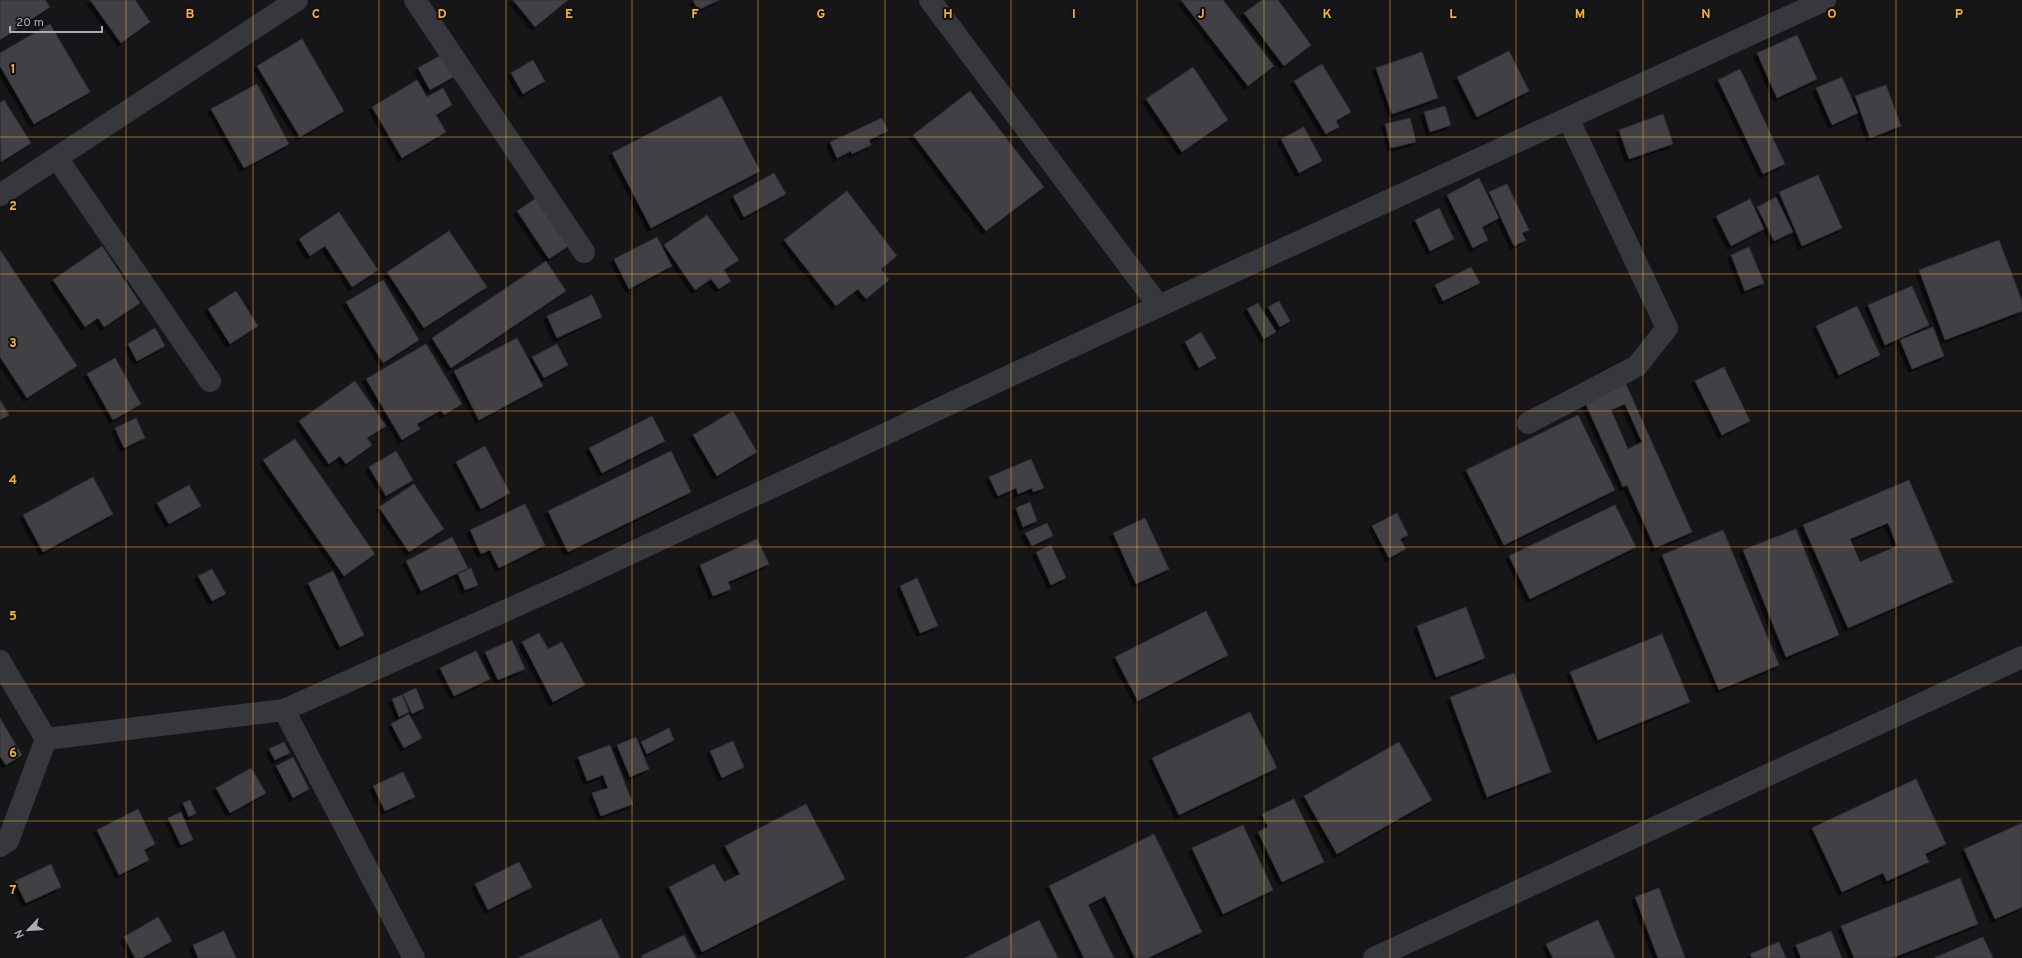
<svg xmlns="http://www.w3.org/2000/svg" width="2022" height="958" font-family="Overpass,sans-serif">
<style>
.building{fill:#404145;stroke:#303034;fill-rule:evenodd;filter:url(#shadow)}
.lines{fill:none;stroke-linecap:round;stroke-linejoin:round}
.minor{stroke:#37383d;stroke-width:22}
.tertiary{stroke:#37383d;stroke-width:22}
.grid{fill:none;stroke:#f2b134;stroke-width:1;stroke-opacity:0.55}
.grid-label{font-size:13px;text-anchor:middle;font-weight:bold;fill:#f2b134;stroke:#111113;stroke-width:4;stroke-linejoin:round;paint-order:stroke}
</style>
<defs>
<filter id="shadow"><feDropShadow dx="-3.5" dy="3.5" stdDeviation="0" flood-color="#0009"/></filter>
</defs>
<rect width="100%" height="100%" fill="#161618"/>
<path class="building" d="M0,0H45L50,7L0,40Z
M90,0H135L150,22L121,43Z
M513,0H568L535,27Z
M693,0H719L698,10Z
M1181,0H1223L1274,66L1248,86Z
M1262,0H1278L1311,45L1284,66L1244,13Z
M50,24L90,92L34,124L0,66V53Z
M1797,35L1817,79L1777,98L1757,53Z
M302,39L344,111L300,137L257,66Z
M1509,51L1529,91L1477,117L1457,77Z
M1422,52L1438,98L1392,114L1376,68Z
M443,54L455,76L430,90L418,68Z
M533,60L545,81L523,94L511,73Z
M1322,64L1351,112L1336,121L1339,127L1326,134L1294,81Z
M1193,67L1228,120L1182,152L1146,99Z
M1740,69L1785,164L1763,174L1718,80Z
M1842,77L1858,113L1832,125L1816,88Z
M417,80L427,97L443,88L452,105L436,115L446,132L402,158L372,107Z
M257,84L289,144L244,168L211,109Z
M1886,85L1901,126L1870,138L1855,96Z
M970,91L1044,187L986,231L913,135Z
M721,96L760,171L651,228L612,153Z
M4,100L31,143L1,162L0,103Z
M1445,106L1451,125L1430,132L1424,112Z
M1663,114L1673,144L1629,159L1619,130Z
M882,118L888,131L869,140L871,145L852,154L851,151L837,158L830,142Z
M1410,118L1416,142L1391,148L1385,124Z
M1304,127L1322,161L1299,173L1281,139Z
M774,173L786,194L744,217L733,196Z
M1818,175L1842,228L1802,246L1779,192Z
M1479,178L1499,218L1482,227L1488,240L1473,248L1447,195Z
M1507,184L1529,230L1522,233L1526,240L1514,246L1489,192Z
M847,191L897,256L881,269L889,280L866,299L858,289L836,306L784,240Z
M541,195L573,243L549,259L517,211Z
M1776,197L1793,232L1774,241L1757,207Z
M1750,199L1764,229L1731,246L1716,216Z
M1439,208L1454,239L1430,251L1415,220Z
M339,212L378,270L352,287L325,246L310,256L299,239Z
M707,215L739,260L724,270L731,281L719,289L711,279L695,290L664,245Z
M449,231L487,287L424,328L387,272Z
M657,237L672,266L629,289L614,259Z
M1999,240L2022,301V311L1945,340L1919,270Z
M102,246L140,303L104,327L98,318L85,327L53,280Z
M1749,247L1764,283L1745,291L1731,255Z
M0,250L77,366L27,398L0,357Z
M546,261L566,291L451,368L432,338Z
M1471,267L1480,283L1443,301L1435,285Z
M383,280L419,340L383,363L346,302Z
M1912,286L1929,325L1885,345L1868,305Z
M236,291L258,326L230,344L208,309Z
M592,295L602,317L557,338L547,316Z
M1279,301L1290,321L1280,327L1268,307Z
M1258,303L1276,332L1264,339L1247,309Z
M1857,306L1880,355L1839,375L1816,326Z
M1933,327L1944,356L1912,369L1900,340Z
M155,328L165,346L137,361L128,344Z
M1201,332L1216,358L1199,368L1185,342Z
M517,338L543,386L479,420L454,371Z
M426,344L462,404L444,415L441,410L417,424L420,429L402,440L366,379Z
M557,344L568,365L544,378L532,357Z
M115,358L141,404L113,420L87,374Z
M1724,367L1750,421L1722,435L1695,381Z
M1621,373L1692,532L1655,548L1627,485L1623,487L1580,391ZM1625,404L1642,442L1628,449L1611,410Z
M355,381L386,426L367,438L372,445L346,464L340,456L329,464L299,421Z
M0,400L9,415L0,420Z
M733,411L757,452L717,476L693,435Z
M1578,415L1615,490L1504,545L1466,470Z
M652,416L665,441L602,473L589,448Z
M136,418L145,438L124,448L115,428Z
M295,439L375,554L344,576L263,460Z
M485,446L510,493L481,509L456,462Z
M396,451L413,480L386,496L369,467Z
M671,451L691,492L568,552L548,511Z
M1031,459L1044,488L1033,492L1032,488L1018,494L1016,488L998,496L989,477Z
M93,477L113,514L43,552L23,515Z
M1909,480L1953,582L1848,628L1803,525ZM1888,523L1897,546L1860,562L1850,539Z
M414,484L444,529L409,552L379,507Z
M189,485L201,506L169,524L157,503Z
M1030,502L1037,521L1023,527L1016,508Z
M525,504L545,545L499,568L490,550L481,554L470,530Z
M1615,505L1636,547L1530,599L1509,556Z
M1397,513L1408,535L1400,539L1406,549L1389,558L1372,526Z
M1145,518L1169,569L1136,584L1113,533Z
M1047,523L1053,536L1032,546L1025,533Z
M1796,529L1839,635L1786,657L1743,550Z
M1723,530L1779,665L1719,690L1662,555Z
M452,537L468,568L421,591L406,561Z
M757,539L769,564L728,582L731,589L713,596L700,565Z
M1051,545L1066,578L1051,585L1036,552Z
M471,568L478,585L465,590L458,574Z
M212,569L226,594L212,601L198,576Z
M333,571L364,635L340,647L308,583Z
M917,578L938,626L920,633L900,586Z
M1466,607L1485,658L1436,677L1417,626Z
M1206,611L1228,655L1138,701L1115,657Z
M539,633L548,649L562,642L585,685L553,702L522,642Z
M1662,634L1690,702L1598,740L1570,672Z
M512,640L525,669L498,680L485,652Z
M476,651L490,679L454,696L440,668Z
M1514,673L1551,772L1487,797L1450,697Z
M416,688L424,708L412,714L403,694Z
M402,695L409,712L399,717L392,699Z
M1250,712L1277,768L1179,815L1152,758Z
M409,714L422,738L404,748L391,724Z
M0,718L22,755L6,765L0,756Z
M669,728L674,740L647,754L641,742Z
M636,737L649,769L630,777L617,745Z
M733,741L744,767L722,778L710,751Z
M284,742L290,753L275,760L269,749Z
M1399,742L1432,800L1337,854L1304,796Z
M610,745L633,804L601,816L592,793L608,788L603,775L587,781L578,757Z
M293,757L309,789L293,798L276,766Z
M251,768L266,793L230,813L216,788Z
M403,772L415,797L385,811L373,786Z
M1916,779L1946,844L1925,854L1929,862L1887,881L1883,873L1842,892L1812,828Z
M1294,799L1324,862L1282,882L1258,832L1268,827L1262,814Z
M190,800L196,813L189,817L183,803Z
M806,804L845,879L702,952L669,887L714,864L724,882L740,874L725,846Z
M138,809L155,844L144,850L149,860L119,875L97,830Z
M181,812L193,840L181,845L168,818Z
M2022,823V907L1995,919L1964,849Z
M1243,825L1273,890L1223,914L1192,848Z
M1154,834L1202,932L1148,958H1135L1105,896L1088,905L1114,958H1084L1049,886Z
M519,862L532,887L488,910L475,884Z
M51,864L61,887L26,903L15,881Z
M1960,878L1978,924L1892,958H1854L1841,926Z
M1659,888L1685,958H1658L1635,897Z
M158,917L172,941L142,958H135L124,937Z
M601,919L620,958H518Z
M1039,920L1058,958H965Z
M1598,920L1615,958H1553L1546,944Z
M224,931L236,958H198L193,945Z
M1831,931L1842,958H1801L1796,945Z
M684,935L696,958H642L641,956Z
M1983,937L1993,958H1934Z
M1779,942L1786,958H1752L1750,954Z"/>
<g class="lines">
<path class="minor" d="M415,0L584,252
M930,0L1159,306
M57,158L210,381
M0,195L297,0
M1528,423L1637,366L1667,328L1568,118
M284,710L414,958
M0,846L8,841L46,739L284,710L567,583L1159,306L1825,0
M1374,958L2022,657"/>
<path class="tertiary" d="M0,661L46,739"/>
</g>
<path class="grid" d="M126,0V958M253,0V958M379,0V958M506,0V958M632,0V958M758,0V958M885,0V958M1011,0V958M1137,0V958M1264,0V958M1390,0V958M1516,0V958M1643,0V958M1769,0V958M1896,0V958M0,137H2022M0,274H2022M0,411H2022M0,547H2022M0,684H2022M0,821H2022"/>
<g class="grid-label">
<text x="190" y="18">B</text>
<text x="316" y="18">C</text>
<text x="442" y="18">D</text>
<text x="569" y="18">E</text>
<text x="695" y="18">F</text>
<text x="821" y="18">G</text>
<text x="948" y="18">H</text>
<text x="1074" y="18">I</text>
<text x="1201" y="18">J</text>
<text x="1327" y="18">K</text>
<text x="1453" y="18">L</text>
<text x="1580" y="18">M</text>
<text x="1706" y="18">N</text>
<text x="1832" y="18">O</text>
<text x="1959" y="18">P</text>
<text x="13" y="73">1</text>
<text x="13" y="210">2</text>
<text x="13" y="347">3</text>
<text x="13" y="484">4</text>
<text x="13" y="620">5</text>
<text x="13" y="757">6</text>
<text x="13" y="894">7</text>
</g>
<g transform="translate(28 930) rotate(245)" stroke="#111113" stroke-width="3" paint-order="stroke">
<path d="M0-3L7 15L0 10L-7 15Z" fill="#a8adb8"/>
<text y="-6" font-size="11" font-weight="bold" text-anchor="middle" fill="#a8adb8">N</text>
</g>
<path d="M10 26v6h92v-6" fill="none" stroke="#a8adb8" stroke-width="2"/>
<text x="16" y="26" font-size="12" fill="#a8adb8" stroke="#111113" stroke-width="3" paint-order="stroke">20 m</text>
</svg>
